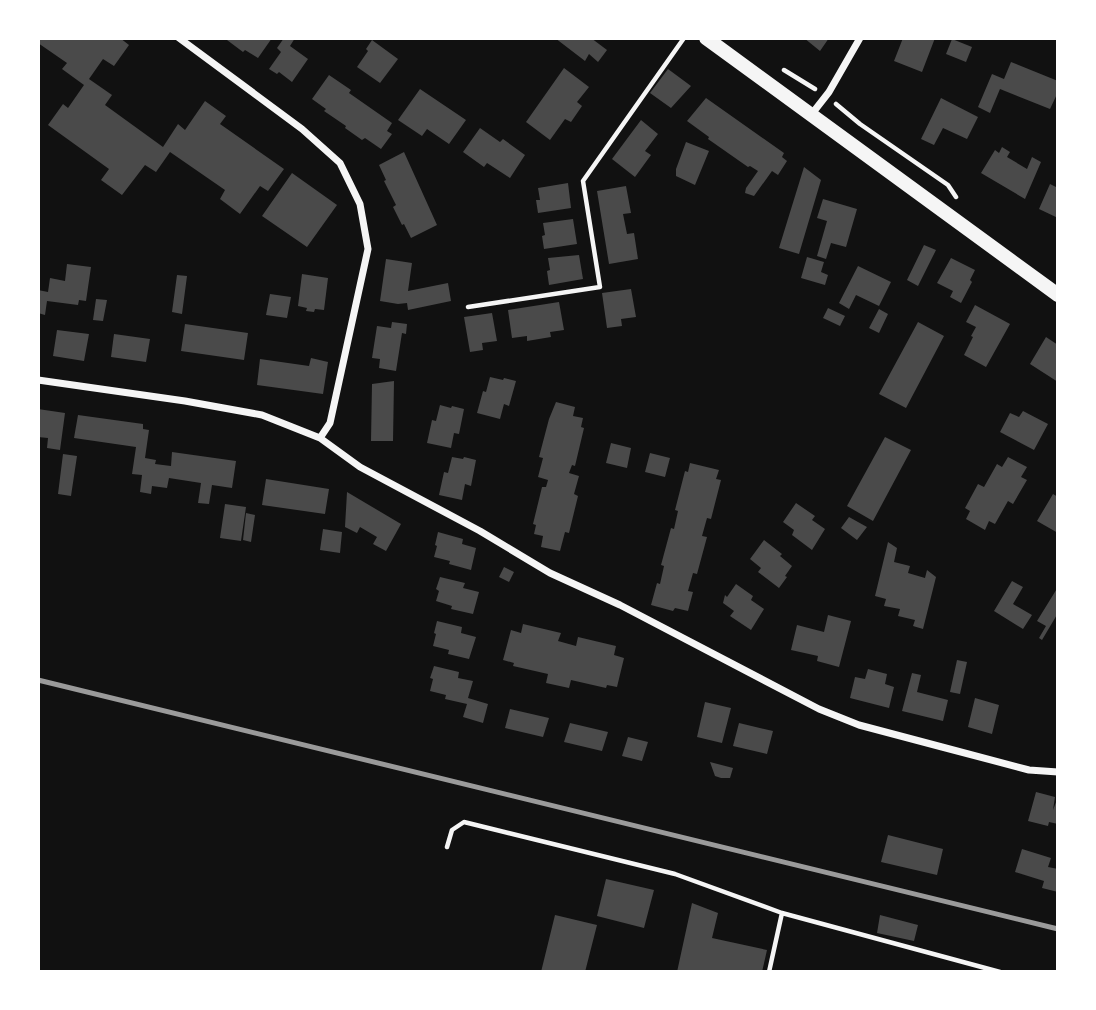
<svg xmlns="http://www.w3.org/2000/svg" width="1096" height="1010" font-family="Signika,sans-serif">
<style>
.building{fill:#4a4a4a}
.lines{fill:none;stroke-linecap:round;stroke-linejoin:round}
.path{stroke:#f5f5f5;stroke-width:4.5}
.service{stroke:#f5f5f5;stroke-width:4.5}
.minor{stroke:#f5f5f5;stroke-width:7}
.secondary{stroke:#f5f5f5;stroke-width:14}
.rail{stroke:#9a9a9a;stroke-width:5}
</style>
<rect width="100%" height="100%" fill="#111"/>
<path class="building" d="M38,38H120L129,45L114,66L103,59L89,79L112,95L105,105L163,147L178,124L185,130L205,101L226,116L220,124L284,169L268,191L260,186L240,214L220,199L225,190L170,152L156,172L145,165L122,195L101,180L109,169L48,125L63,104L68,108L84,85L62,69L67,63L38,43Z
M228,38H272L258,58L245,50L243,52L227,40Z
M284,38H295L290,46L308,59L292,82L279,72L277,74L269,69L281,52L277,48Z
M555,38H591L607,50L598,62L589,54L585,61Z
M804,38H829L820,51Z
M903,38H935L922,72L894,61Z
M952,39L972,47L966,62L946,54Z
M372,40L398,59L380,83L357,67L368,51L366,49Z
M1011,62L1058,81V92L1050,109L1000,89L990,113L978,107L992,74L1004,79Z
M564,68L589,87L577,102L582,106L571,122L565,119L550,140L526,122Z
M668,69L691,86L671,108L650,93Z
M329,75L351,90L349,93L392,123L387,131L392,134L381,149L365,138L362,140L345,128L346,126L324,111L326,109L312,99Z
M420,89L466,120L449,144L427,129L422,136L398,120Z
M706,98L784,153L782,157L787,161L778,175L772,171L754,196L745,193L746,188L758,171L750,166L748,167L708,139L709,137L687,121Z
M941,98L978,117L967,139L943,128L934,145L921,139Z
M641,120L658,134L645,151L651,155L635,177L612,159Z
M480,128L500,142L503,139L525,155L510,178L487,163L484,167L463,152Z
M686,142L709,151L695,185L676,176V169Z
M1002,147L1010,152L1007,157L1027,169L1032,157L1041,162L1025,199L981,173L995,150L999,153Z
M404,152L437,225L411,238L404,224L402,225L393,207L396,205L384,181L386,180L379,165Z
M804,167L821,180L799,254L779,248Z
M292,173L337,205L307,247L262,216Z
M568,183L571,208L538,213L536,200H540L538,188Z
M1050,184L1058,188V218L1039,209Z
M626,186L631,213L623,214L627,234L634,233L638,259L609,264L597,191Z
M823,199L857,209L846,247L831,243L826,259L817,256L827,221L817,218Z
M573,219L577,244L544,249L542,236L545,235L543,223Z
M924,245L936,250L918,286L907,280Z
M579,255L583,279L549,285L547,271L550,270L548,258Z
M807,257L824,262L821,272L828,275L825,285L801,278Z
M951,258L975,270L970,280L972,282L961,303L950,297L953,291L937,283Z
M386,259L412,263L408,291L448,283L451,301L408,310L407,303L398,304L380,301Z
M67,264L91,267L86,301L79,300L78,305L47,301L45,315L38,313V290L48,292L50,278L65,281Z
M858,266L891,282L879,306L856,295L849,309L839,303Z
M302,274L328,278L324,310L315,309L314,312L306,311L307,308L298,306Z
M177,275L187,276L182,314L172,312Z
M631,289L636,317L621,319L622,326L607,328L602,293Z
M270,294L291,297L287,318L266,315Z
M96,299L107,300L103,321L93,320Z
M559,302L564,330L550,332L551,337L527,341V336L512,338L508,310Z
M975,305L1010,324L986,367L964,355L973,337L971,336L976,327L966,322Z
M828,308L845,316L840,326L823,318Z
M879,309L888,314L879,333L869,328Z
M492,313L497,341L482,343L483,350L470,352L464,317Z
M392,322L407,324L406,334L402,333L396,371L379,368L380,359L372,358L377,326L391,328Z
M918,322L944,336L906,408L879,394Z
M185,324L248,333L244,360L181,351Z
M57,330L89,334L84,361L53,356Z
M114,334L150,339L146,362L111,357Z
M1046,337L1058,345V382L1030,364Z
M311,358L328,362L323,394L257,385L260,359L309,366Z
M490,377L503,380L504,378L516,381L509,406L504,404L500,419L477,413L483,391L486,392Z
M394,381L393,441H371L372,384Z
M556,402L575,407L573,416L583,418L581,427L584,428L575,466L572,465L569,473L579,476L574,494L578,496L569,533L565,532L560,551L541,547L543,536L534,534L536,525L533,524L542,487H546L548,480L538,477L543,458L539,457L549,419Z
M440,405L451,408L452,406L464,409L459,434L454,433L451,448L427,443L432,420L436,421Z
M38,409L65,413L60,450L47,448L48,438L38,437Z
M1023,411L1048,424L1034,450L1000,432L1010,413L1019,417Z
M78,415L143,424V429L149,430L145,458L156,460L155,464L171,466L172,452L236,461L232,488L212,485L209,504L198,503L201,483L169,478L167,488L152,486L151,494L140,492L142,475L132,474L136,447L74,438Z
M885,437L911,450L873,521L847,506Z
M611,443L631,448L627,468L606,463Z
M650,453L670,458L665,477L645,472Z
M63,454L77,456L71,496L58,494Z
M452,457L463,459L464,457L476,460L471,486L465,484L462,500L439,495L444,472L448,473Z
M1008,457L1027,467L1021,477L1027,480L1013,504L1008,501L995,524L989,521L985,530L966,519L970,511L965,508L978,484L984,487L997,464L1002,467Z
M690,463L719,470L716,479L721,480L711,519L707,518L702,536L707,537L697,574L693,573L688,591L693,592L688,611L675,608L673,611L651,605L657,583L660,584L664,566L661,565L671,528L674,529L678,511L675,510L685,471L688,472Z
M266,479L329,489L325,514L262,505Z
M347,492L401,524L386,551L373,544L377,537L360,527L357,533L345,527Z
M1053,494L1058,497V533L1037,521Z
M796,503L815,516L812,520L825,529L812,550L792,535L794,530L783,522Z
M225,504L246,507L241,541L220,538Z
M246,513L255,515L251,542L243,540Z
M849,517L867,527L857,540L841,528Z
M323,529L342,532L340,553L320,550Z
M438,532L463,539L462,544L476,548L471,570L449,564L450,561L434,557L437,546L435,545Z
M764,540L782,554L780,556L792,566L785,576L787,577L779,588L758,572L761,568L750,559Z
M888,542L897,548L894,562L910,566L908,573L925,578L927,570L936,577L923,629L913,626L915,620L898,616L900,609L884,606L886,599L875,596Z
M504,567L514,572L509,582L499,577Z
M440,577L465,583L463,588L479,592L473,614L451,609L452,606L436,601L439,591L436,589Z
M1012,581L1023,587L1013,604L1032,615L1023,629L994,611Z
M736,584L753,596L751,600L764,609L751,630L730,616L734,611L723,603L725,595L727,597Z
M1058,587V613L1042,640L1039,638L1046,626L1037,621Z
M828,615L851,621L839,667L817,661L818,656L791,650L797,625L824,632Z
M437,621L462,627L461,633L476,637L469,659L448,654L449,650L433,646L436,634L434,633Z
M523,624L561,633L558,641L576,646L578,637L616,646L614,655L624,658L617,687L607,685L606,688L571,680L569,688L546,683L548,674L513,666L514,663L503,660L511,630L521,633Z
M957,660L967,662L960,694L950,692Z
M434,666L459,672L458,678L473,681L468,698L488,704L483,723L463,717L467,704L445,699L446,695L430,691L433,679L430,678Z
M868,669L887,674L885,684L894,687L889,708L850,698L855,677L865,679Z
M912,673L921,675L917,692L948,700L943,721L902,711Z
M975,698L999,705L992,734L968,727Z
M705,702L731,708L722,743L697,737Z
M510,709L549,718L543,737L505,728Z
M570,723L608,732L602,751L564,742Z
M739,723L773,731L767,754L733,746Z
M628,737L648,742L642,761L622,756Z
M710,762L733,768L730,778H721L715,776Z
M1036,792L1055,797L1053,810L1058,797V824L1049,822L1048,826L1028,821Z
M888,835L943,849L937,875L881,862Z
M1022,849L1051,858L1048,867L1058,869V892L1042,888L1044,881L1015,872Z
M606,879L654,890L644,928L597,916Z
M692,903L718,913L712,938L767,950L762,972H677Z
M555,915L597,925L585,972H541Z
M880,915L918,925L914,941L877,933Z"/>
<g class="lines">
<path class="path" d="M784,70L815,89
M836,104L860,124L948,185L956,197
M447,847L452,830L464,822L675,874L782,913L1000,972
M769,972L782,913"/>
<path class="service" d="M468,307L600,287L583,181L684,38"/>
<path class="minor" d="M179,38L302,129L340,163L360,204L368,249L330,423L320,438
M811,115L829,92L860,38
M38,380L185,401L262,415L320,438L360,467L480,531L550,573L620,605L819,709L859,725L942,747L1029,770L1058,772"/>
<path class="secondary" d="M706,38L1058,295"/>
<path class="rail" d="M38,680L1058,929"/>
</g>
<rect width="1096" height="1010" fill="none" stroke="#ffffff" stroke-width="80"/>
</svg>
